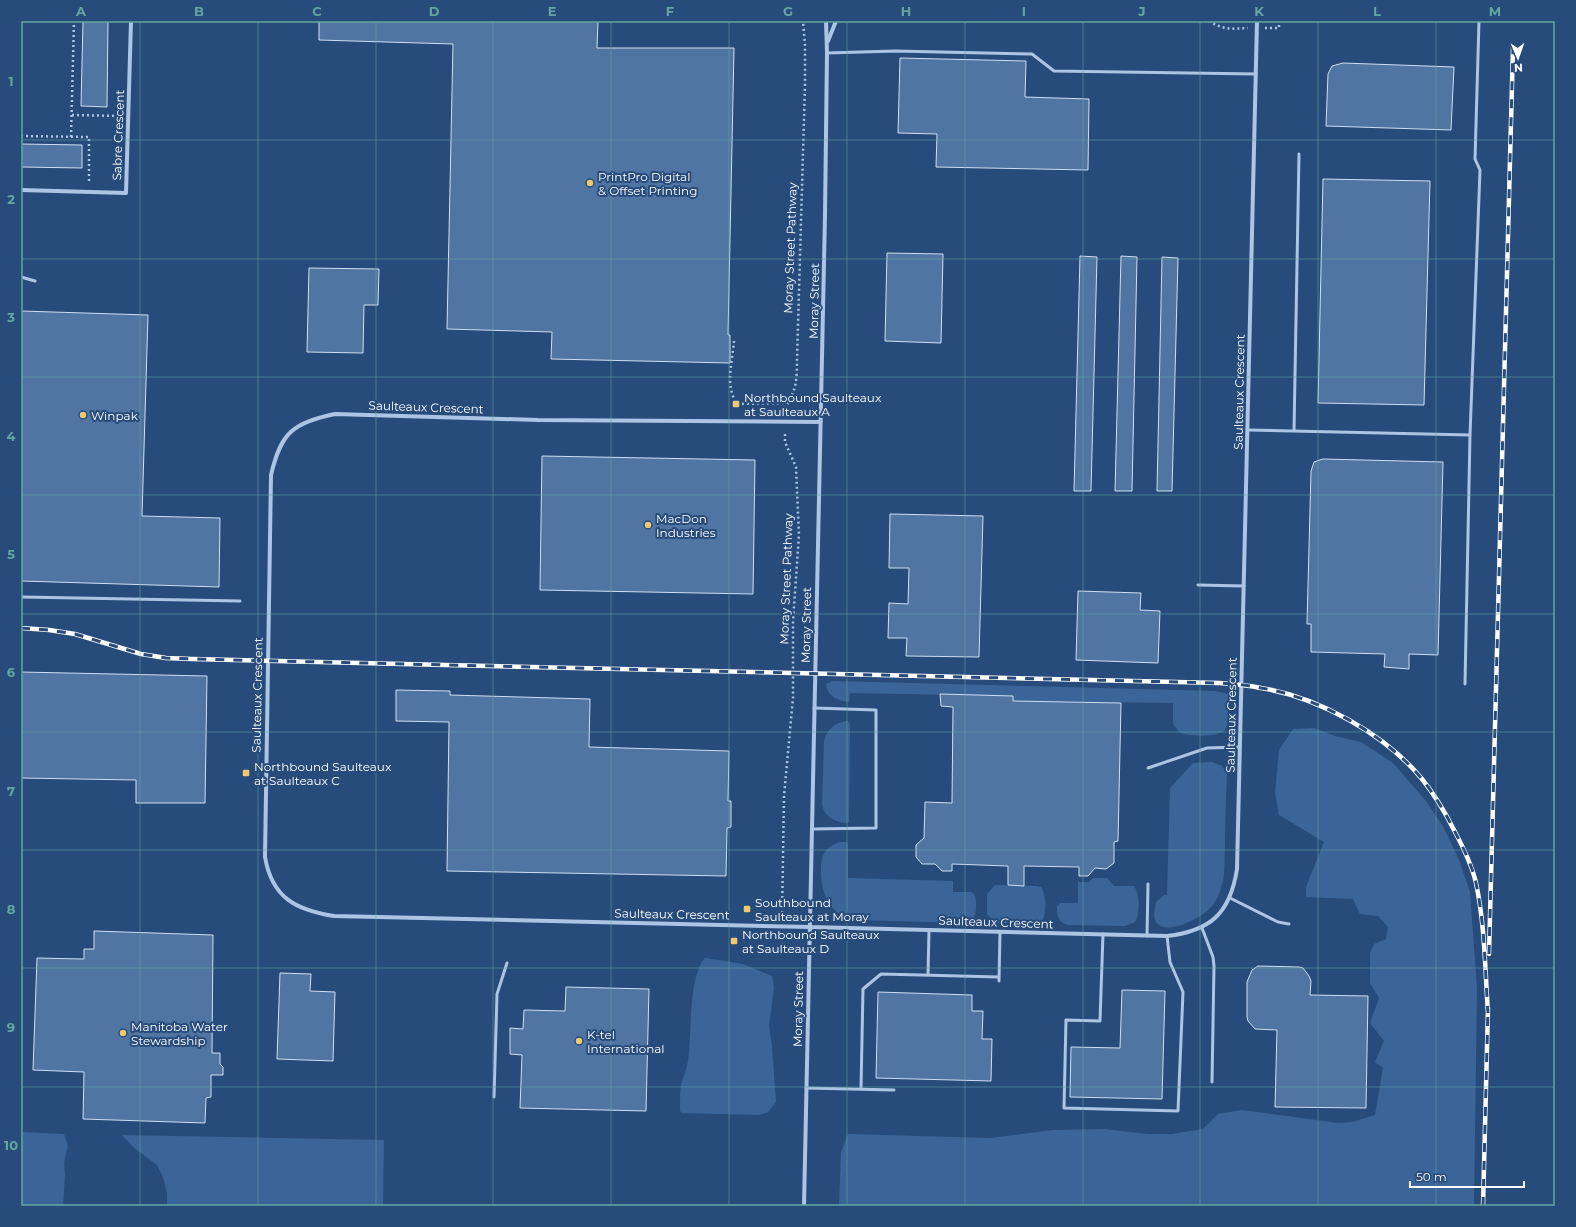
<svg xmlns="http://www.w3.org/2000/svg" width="1576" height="1227" font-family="Montserrat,sans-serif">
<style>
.green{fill:#3b6598}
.building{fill:#5075a3;stroke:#cedff3}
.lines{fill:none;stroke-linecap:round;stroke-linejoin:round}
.path{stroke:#acc5e4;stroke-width:2.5;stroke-dasharray:2 3;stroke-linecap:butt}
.service{stroke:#acc5e4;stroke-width:3}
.minor{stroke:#acc5e4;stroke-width:4}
.rail-casing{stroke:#fff;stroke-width:4.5}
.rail{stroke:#274c7b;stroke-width:3;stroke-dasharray:9;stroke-linecap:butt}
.grid{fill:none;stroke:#63a6a1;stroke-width:1;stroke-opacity:0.55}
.poi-dot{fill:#ecc972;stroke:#274c7b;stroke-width:1.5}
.labels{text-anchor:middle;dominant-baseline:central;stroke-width:4;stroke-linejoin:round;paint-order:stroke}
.street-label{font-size:12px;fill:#fff;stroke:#274c7b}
.poi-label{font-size:12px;fill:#fff;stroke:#274c7b;text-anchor:start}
.neatline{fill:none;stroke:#63a6a1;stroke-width:1.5}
.grid-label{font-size:13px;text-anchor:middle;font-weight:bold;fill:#63a6a1}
</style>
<rect width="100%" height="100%" fill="#274c7b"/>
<path class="green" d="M833,681L1215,691L1228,694V723L1225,730C1216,738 1191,736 1180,733L1173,724V703L1013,701V696L850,693L849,702C838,701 827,696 826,684Z
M847,721L850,723L849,822L846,823C834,822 824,816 822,804L824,742C827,729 834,723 847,721Z
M1314,728L1335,736L1361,742L1393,763L1426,801L1444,828L1459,860L1470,892L1477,988L1474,1206H839L841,1152L848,1134L990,1138L1053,1130L1104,1129L1148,1134H1172L1203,1129L1218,1114L1242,1110L1338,1123L1352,1122L1375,1115L1383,1068L1375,1062L1384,1041L1370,1023L1379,998L1370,983V953L1374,944L1386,939L1388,927L1378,916L1360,914L1353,899L1306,897V887L1324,842L1279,815L1275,793L1279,750L1293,729Z
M1212,762L1222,766L1227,774C1226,798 1225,821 1225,845C1224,860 1226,876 1220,891C1218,898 1213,906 1207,911C1198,919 1163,938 1155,920C1153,915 1155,907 1156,902L1164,895H1167L1170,788L1193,763Z
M840,842H847L848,844V878L953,881V892H971L974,894C977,899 977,914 973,919C971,921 967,922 964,923L856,920C829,915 821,895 821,870C821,855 825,847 840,842Z
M1093,878H1107L1114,886H1134C1140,894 1140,914 1135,922L1125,926L1067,925C1058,921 1057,917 1057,907L1060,903H1078V882H1089Z
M995,885L1036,886L1041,887C1047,896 1046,911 1043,920L1034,924L994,923L987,914V894Z
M705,958L743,964L772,976L774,987L769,1026L772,1046L776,1102L768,1112L759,1115L681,1113L680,1110C680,1101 680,1093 681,1085C683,1077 687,1069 688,1061C692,1035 688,976 705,958Z
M21,1132L64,1134L68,1146L64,1162L65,1174L63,1206H21Z
M122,1135L384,1140L383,1206H167V1193L163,1177L157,1165L133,1147Z"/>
<path class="building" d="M83,21H108L107,107L81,106Z
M319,21H598L597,48H734L728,335H730V363L551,359L552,332L447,329L453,44L319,40Z
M900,58L1026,61L1025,97L1089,99L1088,170L936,167L937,134L898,133Z
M1343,63L1454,67L1451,130L1326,126L1328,74L1332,66Z
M21,144L82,145V168L21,167Z
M1323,179L1430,181L1424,405L1318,403Z
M887,253L943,254L941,343L885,341Z
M1080,256L1097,257L1091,491H1074Z
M1121,256L1137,257L1132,491H1115Z
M1162,257L1178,258L1172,491H1157Z
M309,268L379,269L378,305H364L363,353L307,352Z
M21,311L148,315L142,516L220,518L219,587L21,581Z
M542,456L755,460L753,594L540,590Z
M1323,459L1443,462L1438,655L1409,654V669L1384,667L1385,654L1311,652V624H1307L1311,471L1314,462Z
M890,514L983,516L979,657L906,656L907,638H888L889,603L908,604L909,568H889Z
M1078,591L1141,593L1140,610L1160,611L1158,663L1076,660Z
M21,672L207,676L205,803H136V780L21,778Z
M396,690L450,691V695L590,699L589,747L729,751L728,801H731V827L727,828L726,876L447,871L449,722L396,721Z
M940,694L1013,696V701L1121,703L1118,841L1114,842V863L1106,869L1095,868L1088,876H1079V867L1024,866V886L1008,885V866L952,864V871H942L935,864H922L916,857V845L924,838L925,802L952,803L953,707L941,706Z
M94,931L213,935L212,1053H220V1064L223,1067V1075H211V1097L206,1098L205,1123L83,1119L84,1072L33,1070L37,958L84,959V949H94Z
M1258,966L1299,967L1303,968L1309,976L1311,981L1310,995L1368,996L1366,1108L1275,1107L1277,1030L1255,1029L1248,1021L1247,1017V982L1252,970Z
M280,973L311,974L310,991L335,992L333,1061L277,1059Z
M566,987L649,989L646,1111L520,1108L522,1055L510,1054V1028L523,1029L524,1010L565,1011Z
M1122,990L1165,991L1162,1099L1070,1097L1071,1047L1120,1048Z
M878,992L972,995V1011H983L982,1039H992L991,1081L876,1078Z"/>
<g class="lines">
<path class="path" d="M1209,21C1223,30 1232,29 1248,28
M1265,28H1279V21
M72,115L120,116
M21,136L89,137V184
M71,137L74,21
M734,341C733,355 728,376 731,389C732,394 734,399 736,404L787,403
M786,414C787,399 792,399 795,386C797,378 797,369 797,360L805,84V45L803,21
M782,918L784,796L793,698V621L799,535L796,467L785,442V431
M781,955L782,935"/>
<path class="service" d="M827,53L895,51L1032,54L1054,71L1256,74
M21,277L35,281
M1248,430L1470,435
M1294,431L1299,154
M1198,585L1244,586
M22,597L240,601
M1465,684L1470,435L1480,170L1475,159L1479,21
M1148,768L1207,748L1240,747
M812,829L876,828V710L814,708
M1230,898L1278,922L1289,924
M1202,928L1213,957L1214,966L1212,1082
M1103,934L1100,1021L1066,1020L1064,1108L1178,1111L1183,992L1170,962L1167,936
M1147,936L1148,884
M928,975L929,930
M999,981L1000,932
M806,1088L894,1090
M861,1089L863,989L881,974L999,977
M494,1097L497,994L507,963"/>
<path class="minor" d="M828,41L836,21
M21,190L126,193L131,21
M821,422L538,420L335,414C293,423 281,432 271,475L265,857C272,898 296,910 334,916L810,927L1167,936C1210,931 1230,914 1237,869L1257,21
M804,1206L825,215L827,53L826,21"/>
<g class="rail-casing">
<path id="rail" d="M21,628L49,630L75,634L141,654L166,658L192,659L1219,683C1233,684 1247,685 1261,688C1318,697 1385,734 1422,779C1434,794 1445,812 1454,830C1463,847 1472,865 1476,883C1485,925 1485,970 1488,1013
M1489,954L1513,47
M1483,1206L1488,1008"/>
</g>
<use href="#rail" class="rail"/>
</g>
<path class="grid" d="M140,21V1206M258,21V1206M376,21V1206M493,21V1206M611,21V1206M729,21V1206M847,21V1206M965,21V1206M1083,21V1206M1200,21V1206M1318,21V1206M1436,21V1206M21,140H1555M21,259H1555M21,377H1555M21,495H1555M21,614H1555M21,732H1555M21,850H1555M21,968H1555M21,1087H1555"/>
<g class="poi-dot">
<circle cx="590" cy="183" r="4"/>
<rect x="732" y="400" width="8" height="8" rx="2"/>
<circle cx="83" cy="415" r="4"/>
<circle cx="648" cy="525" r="4"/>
<rect x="242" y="769" width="8" height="8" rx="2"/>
<rect x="743" y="905" width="8" height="8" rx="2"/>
<rect x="730" y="937" width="8" height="8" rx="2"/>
<circle cx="123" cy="1033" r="4"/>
<circle cx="579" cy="1041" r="4"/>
</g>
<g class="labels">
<g class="street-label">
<text transform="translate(118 135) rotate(-88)">Sabre Crescent</text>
<text transform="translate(790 248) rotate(-88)">Moray Street Pathway</text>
<text transform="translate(814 301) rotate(-89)">Moray Street</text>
<text transform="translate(1239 392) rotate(-89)">Saulteaux Crescent</text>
<text transform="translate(426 407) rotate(2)">Saulteaux Crescent</text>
<text transform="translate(786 579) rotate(-88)">Moray Street Pathway</text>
<text transform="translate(806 625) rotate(-89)">Moray Street</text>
<text transform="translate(257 695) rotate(-89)">Saulteaux Crescent</text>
<text transform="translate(1231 715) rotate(-89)">Saulteaux Crescent</text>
<text transform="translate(672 914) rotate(1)">Saulteaux Crescent</text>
<text transform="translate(996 922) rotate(2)">Saulteaux Crescent</text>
<text transform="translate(798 1009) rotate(-89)">Moray Street</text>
</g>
<g class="poi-label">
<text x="598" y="176">PrintPro Digital<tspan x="598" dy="14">&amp; Offset Printing</tspan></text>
<text x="744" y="397">Northbound Saulteaux<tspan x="744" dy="14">at Saulteaux A</tspan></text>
<text x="91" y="415">Winpak</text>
<text x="656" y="518">MacDon<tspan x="656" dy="14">Industries</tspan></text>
<text x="254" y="766">Northbound Saulteaux<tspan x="254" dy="14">at Saulteaux C</tspan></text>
<text x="755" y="902">Southbound<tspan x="755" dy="14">Saulteaux at Moray</tspan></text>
<text x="742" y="934">Northbound Saulteaux<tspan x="742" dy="14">at Saulteaux D</tspan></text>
<text x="131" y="1026">Manitoba Water<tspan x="131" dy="14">Stewardship</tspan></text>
<text x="587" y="1034">K-tel<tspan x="587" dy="14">International</tspan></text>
</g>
</g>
<rect width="1576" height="1227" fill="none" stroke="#274c7b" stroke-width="44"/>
<g transform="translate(1518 58) rotate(178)" stroke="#274c7b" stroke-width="3" paint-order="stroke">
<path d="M0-3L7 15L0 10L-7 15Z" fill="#ffffff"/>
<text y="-6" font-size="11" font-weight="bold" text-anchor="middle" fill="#ffffff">N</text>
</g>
<path d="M1410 1181v6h114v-6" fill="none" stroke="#ffffff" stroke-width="2"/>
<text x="1416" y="1181" font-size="12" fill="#ffffff" stroke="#274c7b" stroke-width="3" paint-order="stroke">50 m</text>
<rect x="22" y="22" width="1532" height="1183" class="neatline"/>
<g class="grid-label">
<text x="81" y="16">A</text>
<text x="199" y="16">B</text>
<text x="317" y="16">C</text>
<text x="434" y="16">D</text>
<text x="552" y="16">E</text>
<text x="670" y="16">F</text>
<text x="788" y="16">G</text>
<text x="906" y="16">H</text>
<text x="1024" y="16">I</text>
<text x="1142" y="16">J</text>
<text x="1259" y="16">K</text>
<text x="1377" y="16">L</text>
<text x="1495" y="16">M</text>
<text x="11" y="86">1</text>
<text x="11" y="204">2</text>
<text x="11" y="322">3</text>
<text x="11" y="441">4</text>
<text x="11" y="559">5</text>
<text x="11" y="677">6</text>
<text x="11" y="796">7</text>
<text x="11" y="914">8</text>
<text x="11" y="1032">9</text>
<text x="11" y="1150">10</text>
</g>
</svg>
